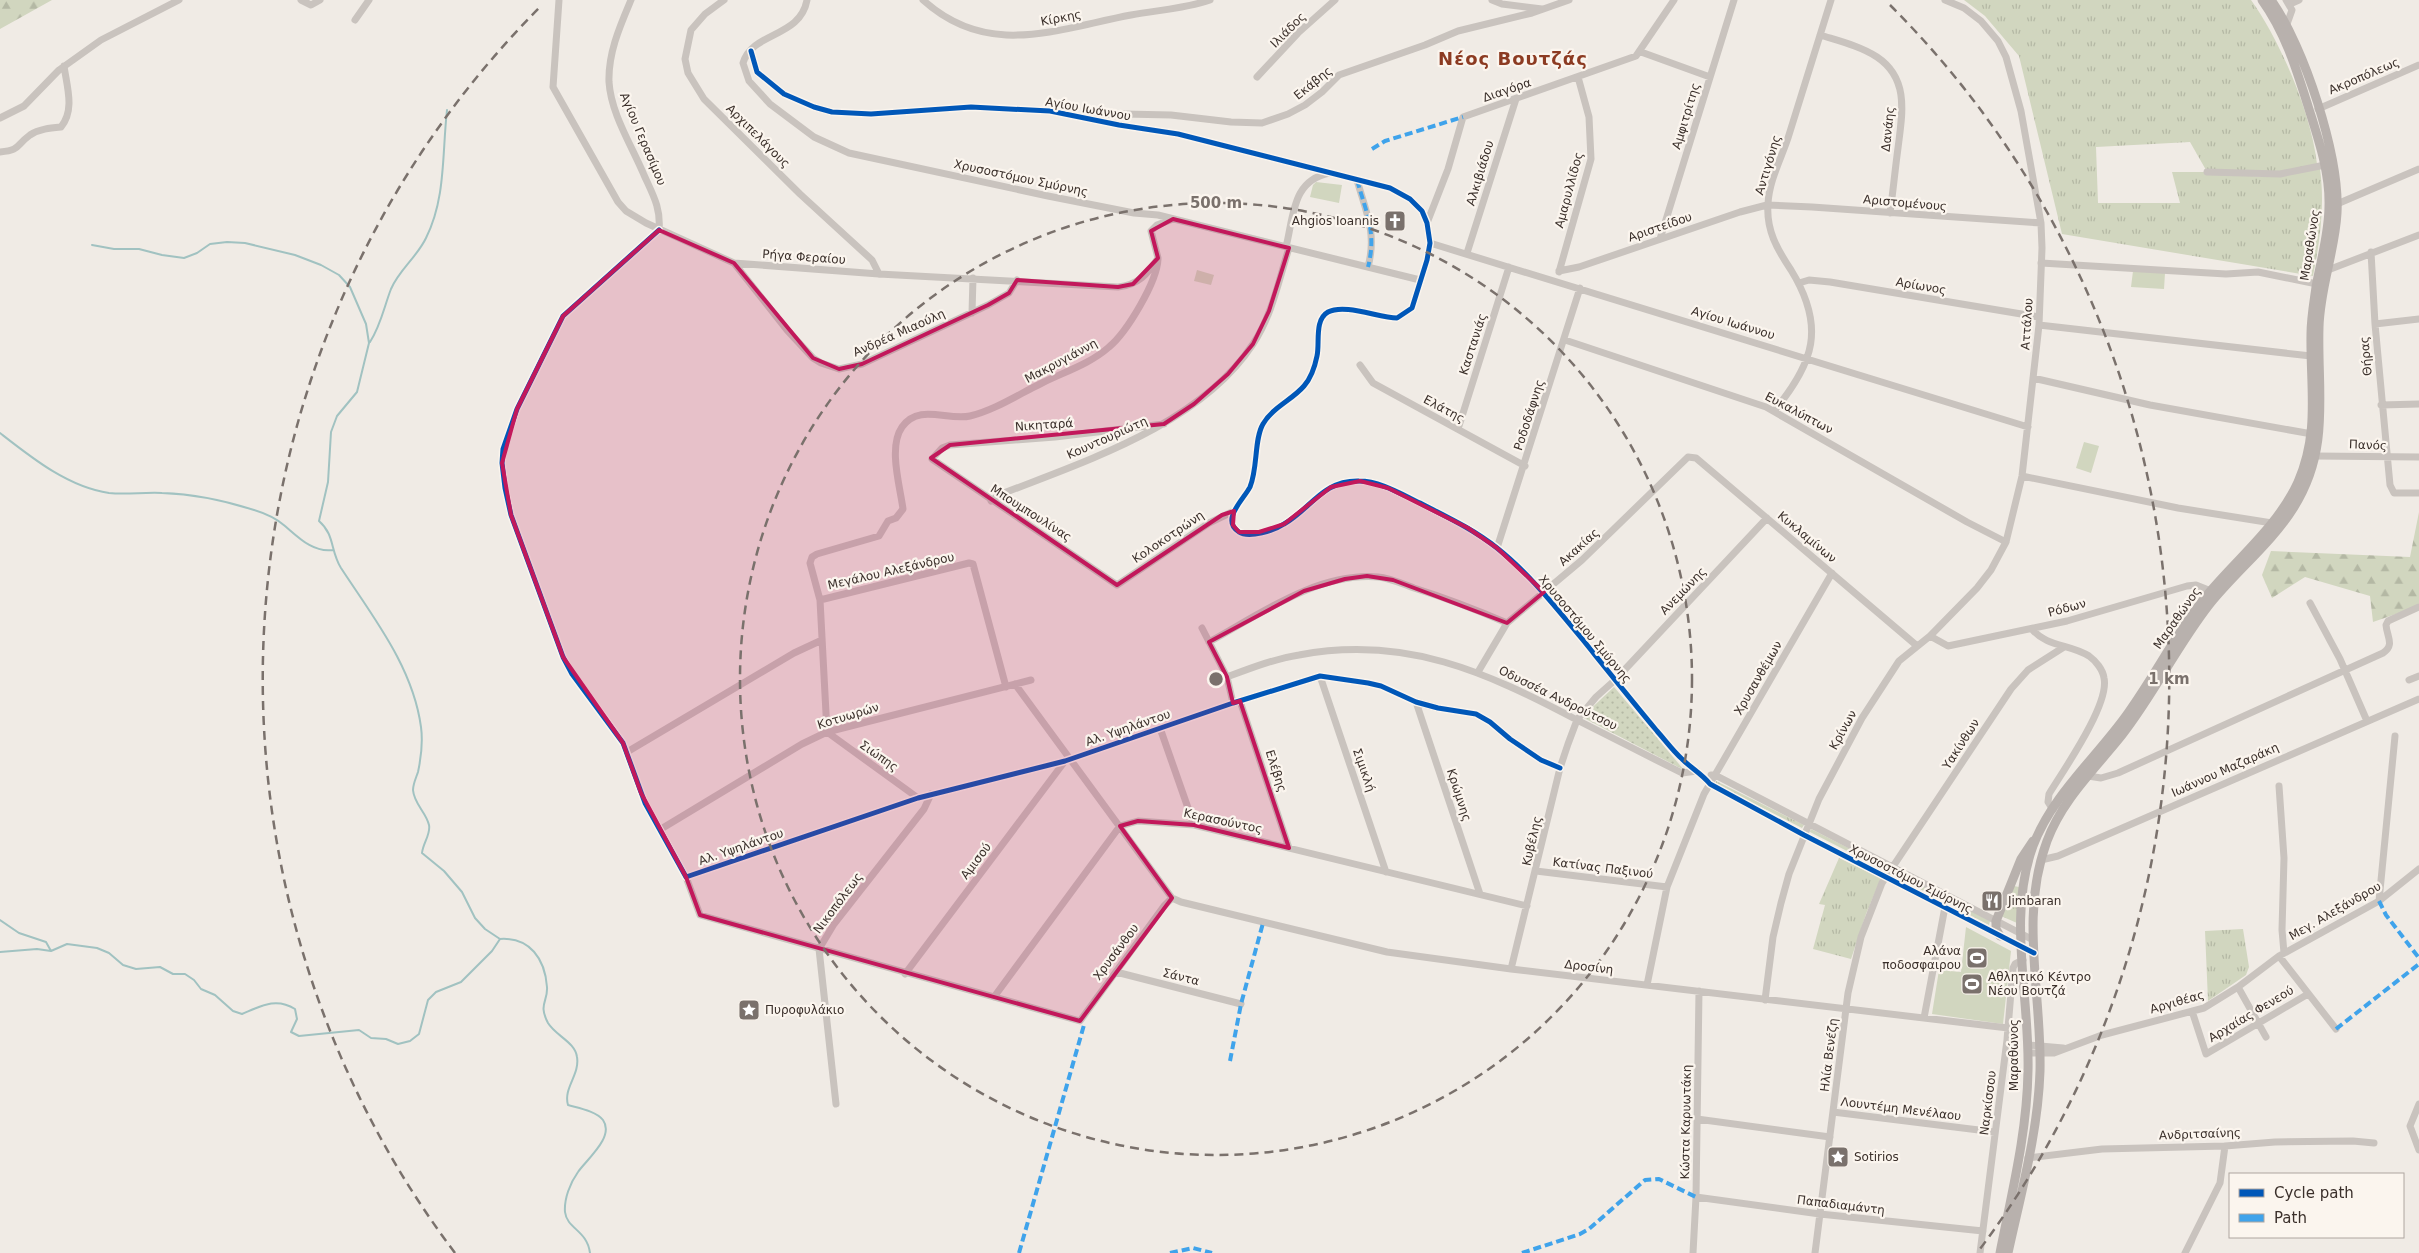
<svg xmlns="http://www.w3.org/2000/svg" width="2419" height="1253" font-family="'DejaVu Sans',sans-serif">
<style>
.grass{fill:url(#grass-tufts)}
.forest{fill:url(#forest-firs)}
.park{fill:url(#park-dots)}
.garden{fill:#d1d6bf}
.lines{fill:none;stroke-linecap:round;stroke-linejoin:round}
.stream{stroke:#a1c2c1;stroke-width:2}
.minor{stroke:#c9c3be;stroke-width:7}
.major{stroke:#b8b1ad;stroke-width:9}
.quiet{stroke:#3fa3eb;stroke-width:4;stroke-dasharray:8 4;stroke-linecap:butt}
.cycleway-casing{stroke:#fbf5ee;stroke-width:8}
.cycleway{stroke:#0057b8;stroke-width:5}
.marked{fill:#c2185b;fill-opacity:0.2;stroke:#c2185b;stroke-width:4;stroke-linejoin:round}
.ring{fill:none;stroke:#7a716c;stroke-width:2.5;stroke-dasharray:9 6}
.labels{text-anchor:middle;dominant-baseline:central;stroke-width:4.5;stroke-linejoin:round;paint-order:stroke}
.street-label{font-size:12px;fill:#3b302b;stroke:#fbf5ee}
.poi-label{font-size:12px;fill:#3b302b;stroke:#fbf5ee;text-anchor:start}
.district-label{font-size:18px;font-weight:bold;letter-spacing:1px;fill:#8c3b22;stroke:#fbf5ee}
.centre{fill:#7a716c;stroke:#fbf5ee;stroke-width:2.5}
.ring-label{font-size:15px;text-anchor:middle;font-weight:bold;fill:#7a716c;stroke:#fbf5ee;stroke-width:4.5;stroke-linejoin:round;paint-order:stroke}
</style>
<defs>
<pattern id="grass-tufts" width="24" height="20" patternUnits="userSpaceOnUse" patternTransform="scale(1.25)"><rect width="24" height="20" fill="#d1d6bf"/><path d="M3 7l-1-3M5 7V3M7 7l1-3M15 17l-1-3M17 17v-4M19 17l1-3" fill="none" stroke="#b4b8a4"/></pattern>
<pattern id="forest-firs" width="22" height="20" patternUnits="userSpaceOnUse" patternTransform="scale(1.25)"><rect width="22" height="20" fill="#d1d6bf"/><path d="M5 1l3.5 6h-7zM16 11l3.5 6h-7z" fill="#b4b8a4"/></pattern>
<pattern id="park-dots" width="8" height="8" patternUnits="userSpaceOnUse" patternTransform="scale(1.25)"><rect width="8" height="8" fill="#d1d6bf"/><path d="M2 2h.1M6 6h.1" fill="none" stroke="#b4b8a4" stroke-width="1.8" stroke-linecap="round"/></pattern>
</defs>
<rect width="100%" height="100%" fill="#f0ebe5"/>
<path class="grass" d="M1964,0H2251C2281,42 2311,113 2317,164L2279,173L2206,170L2190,142L2096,147L2098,203H2180L2172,172H2204L2264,177L2320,169C2325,206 2320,240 2313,276L2062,234L2019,56L1985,16Z
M1716,781L1804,825L1802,828L1715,784Z
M1811,829L1888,868L1886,871L1810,832Z
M1839,858L1881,878L1866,914L1851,959L1813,949L1825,905L1819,904Z
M1895,871L1990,921L1989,925L1893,875Z
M2014,886L2019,887L2017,923L2001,916Z
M2243,929L2249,967L2246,975L2208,1001L2205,931Z"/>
<path class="forest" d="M0,0H52L0,29Z
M2419,512V606L2373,622L2370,596L2305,577L2272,598L2262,575L2271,551L2410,557Z"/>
<path class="park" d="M1614,687L1684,770L1582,717Z"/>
<path class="garden" d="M1316,182L1342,185L1339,203L1310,197L1313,185Z
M1197,270L1214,275L1211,285L1194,281Z
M2133,271L2165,273L2164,289L2131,287Z
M2084,442L2099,446L2091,473L2076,468Z
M1966,927L2011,951L2003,1024L1932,1014L1939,970L1961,972Z"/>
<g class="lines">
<path class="stream" d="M92,245L114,249H139L162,255L184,258L197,253L210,244L227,242L245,243L295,255L321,265L339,275L350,287L366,324L369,343L357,392L337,416L331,432L328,482L319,521C335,535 330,550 341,568C373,617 413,667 421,727C423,742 421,758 418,772C416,778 413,784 413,790C414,804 426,812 429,825C431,834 423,843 422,853L444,871L462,892L475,918L485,929L500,939
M370,342C381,325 384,307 391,289C399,270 417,257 426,238C446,198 442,154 447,110
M0,433C32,458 68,487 109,493C126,495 144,492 162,493C194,494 223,500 254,510C264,513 277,519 285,526C298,537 313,553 333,550
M0,920L19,933L46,942L51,951
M0,952L37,949L51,951L67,944L97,948L109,953L123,965L136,969L160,967L173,974H185L194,980L201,989L215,995L233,1011L242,1014C261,1006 276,997 295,1009L297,1019L291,1032L299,1036L359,1030L371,1038L386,1039L398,1044L410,1041L419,1034L428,1000L436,992L461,982L492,951L500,939C530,937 545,959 547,987C548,1002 538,1004 548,1023C556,1036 575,1042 577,1057C580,1075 563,1088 568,1105C578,1108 596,1111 603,1120C615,1137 586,1160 578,1172C570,1183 564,1199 565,1212C567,1229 587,1230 590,1253"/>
<path class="minor" d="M301,0L311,5L320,0
M559,0L553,87L618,202L626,211L646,223L734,263L879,274L1118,287C1138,285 1148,274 1158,258L1151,231L1157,225L1173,219
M631,0C620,26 608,53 609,82C611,114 632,146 644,175C653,195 661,208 659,230
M724,0L705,14L691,30L685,59L688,73L704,99L800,194L872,260L879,274
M807,0C800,38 753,31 743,63L749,81L770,104L814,137L849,153L1048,196L1134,213L1158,215L1420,280
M923,0C988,59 1056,29 1131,15C1157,10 1184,9 1210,0
M1492,0L1502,4L1542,9
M2286,0L2292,10L2287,24
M2290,4L2299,0
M355,20L369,0
M1820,35C1839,41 1860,46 1877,57C1910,79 1902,115 1898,148C1895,170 1893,192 1890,213
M751,51L757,72L784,94L814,107L832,112L871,114L971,107L1050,111L1119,125L1178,134L1390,188L1410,199L1422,211L1427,223L1430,243L1427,260L1412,308L1397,318C1379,318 1345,303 1328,312C1314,320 1320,343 1317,356C1315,366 1311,378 1304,386C1292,400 1273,407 1263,424C1254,439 1258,468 1250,487C1244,499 1220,520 1239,532C1249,539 1275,530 1284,524C1311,509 1322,480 1359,481C1380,481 1401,494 1420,503C1447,517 1473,529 1497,548C1530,574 1556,608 1583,640C1608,671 1632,701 1657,731C1665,740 1673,751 1682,759C1691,768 1702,774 1710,784L1804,835L2034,953
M1641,52L1710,77
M1257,77L1298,33L1335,0
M2318,109L2419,65
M0,118L24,106L59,70L101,40L179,0
M1093,120L1109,114H1124L1171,115L1231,122L1262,123L1288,114L1305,105L1322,92L1339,75L1425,45L1458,31L1532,13L1569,0
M0,152C21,150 15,146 30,135C39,129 50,128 61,127C75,110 67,87 64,66
M2207,172L2280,174L2325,165
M1357,180C1366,212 1377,233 1368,267
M2337,204L2419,169
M1427,223L1448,169L1463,117L1636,56L1674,0
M659,230L563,316L517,409L503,449L502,463L505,488L511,515L563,657L572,674L623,743L645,803L686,877L918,798L1065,761L1233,703L1320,676L1368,683L1381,686L1416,702L1438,708L1476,714L1490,722L1510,739L1541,760L1560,768
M1660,239L1734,0
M1430,243L2028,427
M1286,247C1294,215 1292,180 1330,173
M2371,252L2375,324L2390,485L2394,493H2419
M1467,253L1516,99
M734,263L787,330L813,358L821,363L839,369L862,364L988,305L1009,293L1017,280
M2041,263L2226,274L2258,272L2317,284
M2328,270L2419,235
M1559,271L1579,267L1740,212L1767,205L1812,207L2041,223
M1559,272L1591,159L1589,117L1578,77
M1799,283L1809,280L1830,282L2039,317
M972,313L973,278
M2375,324L2419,319
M2039,325L2311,356
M1565,340L1766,407L1967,522L2006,542
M1360,365L1373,383L1525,466
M2033,378L2150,405L2312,434
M2381,405L2419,404
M1774,411C1814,363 1826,327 1791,270C1777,249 1766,230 1768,204C1769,181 1781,159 1788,138C1802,92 1817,46 1831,0
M1164,424L1055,437L950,445L942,448L932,459L1117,585L1209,523L1234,511
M1458,429L1509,267
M2316,456L2419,457
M2022,476L2178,508L2272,523
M991,501L999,495C1085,461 1200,425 1253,344C1272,316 1279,279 1289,248
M1497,548L1580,288
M820,600L810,563L812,557L817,554L879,536L888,521L896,518L903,509C900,486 888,447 902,427C919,403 947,421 970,416C995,410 1019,394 1042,383C1064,372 1090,364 1109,347C1127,332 1157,282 1158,259
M2310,603L2340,659L2367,721
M1202,628L1227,677L1233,703
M2032,629C2046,647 2071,644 2089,656C2096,661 2103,670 2104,678C2110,704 2063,771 2049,794L2048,802L2053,810
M1930,636L1948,646L2067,621L2187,586L2196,585L2211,591
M1209,642C1259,615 1317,572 1378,577C1390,578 1403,584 1414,588C1446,598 1477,610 1507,623
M1478,672L1507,623L1582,560L1688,457L1696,458L1916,645
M1320,676L1386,872
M1227,677C1251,668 1274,659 1299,655C1406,635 1486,672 1577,720C1612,738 1647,755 1682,773L1697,771
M2409,680L2419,676
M1015,684L1172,898L1181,902L1387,952L1511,969L2008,1028
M1240,701L1289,848
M1416,702L1480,894
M1160,728L1194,825
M627,752L794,653L822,640
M1711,775H1715L2033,940
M2088,776L2101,778L2118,773L2383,653C2395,645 2387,637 2386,625L2388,621L2419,607
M2279,786L2284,858L2282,930L2284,953
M918,798L827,732L820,600L969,563L973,564L1006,687
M661,829L802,744L827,732L1031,680
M2041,860L2058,856L2419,699
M1536,871L1667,887
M686,877L700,915L1080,1021L1164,906L1172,898
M2379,901L2395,736
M2279,956L2336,1029
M1511,969L1560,768L1568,744L1577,720L1596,697L1615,680L1767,518
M1116,972L1241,1004
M905,974L1065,761
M1647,985L1667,887L1704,794L1832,573
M2238,987L2266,1037
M994,997L1120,826L1138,821L1194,825L1527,906
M1765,1000L1773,937L1781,903L1789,874L1819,799L1862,718L1899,661L1930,636L1977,588L1991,570L2006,542L2022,476L2039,325L2042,248L2041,223L2021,111L2006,57L1998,41L1981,21L1964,8L1945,0
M2192,1011L2206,1054L2308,994
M1924,1018L1945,907
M2028,1045L2063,1048
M2028,1053H2054L2102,1035L2204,1008L2238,987L2279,956L2379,901L2419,869
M836,1104L819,949L834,924L924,809L931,794
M2419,1104L2410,1126L2419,1150
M1833,1112L1995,1132
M1697,1119L1830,1137
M2028,1158L2102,1149L2225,1146L2275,1142L2353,1141L2374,1143
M1696,1197L1820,1214L1983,1231
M1693,1253L1696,1197L1699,991
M1815,1253L1848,993L1861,937L1882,883L2011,689L2028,670L2064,647
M1980,1253L2007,1040L2013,968L2015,964L2023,960
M2185,1253L2220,1183L2225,1146"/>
<path class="major" d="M2000,936L1996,929V921L2021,859L2033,841
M2000,1253C2012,1192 2027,1133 2028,1071C2030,998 2007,917 2033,846C2052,795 2097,757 2128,713C2156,674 2177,631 2208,594C2238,558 2278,526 2298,482C2320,432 2310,387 2311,334C2311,318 2314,302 2316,287C2321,260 2329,233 2329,206C2330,172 2318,138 2308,106C2296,68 2285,32 2262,0
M2008,1253C2021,1193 2038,1133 2040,1071C2042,994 2019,916 2047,841C2062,800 2095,769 2122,735C2154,694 2177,646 2209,605C2236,571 2271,544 2294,507C2331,448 2317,391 2319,327C2320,288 2335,251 2337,213C2340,156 2304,46 2271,0"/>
<path class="quiet" d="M1372,149L1385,141L1463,117
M1357,180C1366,212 1377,233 1368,267
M2379,901L2386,915L2419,958
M2336,1029L2419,964
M1230,1061L1241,1004L1263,923
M1019,1253L1084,1025
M1170,1253L1193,1248L1212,1253
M1522,1253L1580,1234L1589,1229L1645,1180L1659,1179L1696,1197"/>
<g class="cycleway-casing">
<path id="cycleway" d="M751,51L757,72L784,94L814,107L832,112L871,114L971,107L1050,111L1119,125L1178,134L1390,188L1410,199L1422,211L1427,223L1430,243L1427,260L1412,308L1397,318C1379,318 1345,303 1328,312C1314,320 1320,343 1317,356C1315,366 1311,378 1304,386C1292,400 1273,407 1263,424C1254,439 1258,468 1250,487C1244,499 1220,520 1239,532C1249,539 1275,530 1284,524C1311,509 1322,480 1359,481C1380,481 1401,494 1420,503C1447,517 1473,529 1497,548C1530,574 1556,608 1583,640C1608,671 1632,701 1657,731C1665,740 1673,751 1682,759C1691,768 1702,774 1710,784L1804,835L2034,953
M659,230L563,316L517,409L503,449L502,463L505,488L511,515L563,657L572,674L623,743L645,803L686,877L918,798L1065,761L1233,703L1320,676L1368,683L1381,686L1416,702L1438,708L1476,714L1490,722L1510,739L1541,760L1560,768"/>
</g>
<use href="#cycleway" class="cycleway"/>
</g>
<path class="marked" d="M1173,219L1289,248L1269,311L1253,344L1228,374L1194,404L1164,424L950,445L931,458L1117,585L1222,515L1234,511L1233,525L1239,532H1259L1284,524L1331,487L1360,481L1388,488L1468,528L1497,548L1544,592L1507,623L1393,580L1367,576L1345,579L1304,591L1209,642L1227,677L1233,703L1240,701L1289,848L1194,825L1138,821L1120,826L1172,898L1080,1021L700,915L686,877L641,793L623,743L563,657L511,515L502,463L517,409L563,316L659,230L734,263L813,358L839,369L862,364L988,305L1009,293L1017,280L1118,287L1133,284L1158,258L1151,231Z"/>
<g class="ring">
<circle cx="1216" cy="679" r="476"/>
<path d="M455 1253A953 953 0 0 1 542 5M1890 5A953 953 0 0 1 1977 1253"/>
</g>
<defs>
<g id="church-square" transform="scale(1.125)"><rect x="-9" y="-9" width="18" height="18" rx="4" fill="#7a716c" stroke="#fbf5ee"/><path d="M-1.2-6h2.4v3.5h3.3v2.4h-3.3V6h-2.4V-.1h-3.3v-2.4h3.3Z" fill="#fff"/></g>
<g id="restaurant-square" transform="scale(1.125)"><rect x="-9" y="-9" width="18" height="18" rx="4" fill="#7a716c" stroke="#fbf5ee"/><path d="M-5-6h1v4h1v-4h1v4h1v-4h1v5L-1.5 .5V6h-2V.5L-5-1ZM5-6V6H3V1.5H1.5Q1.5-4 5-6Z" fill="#fff"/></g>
<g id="stadium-square" transform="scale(1.125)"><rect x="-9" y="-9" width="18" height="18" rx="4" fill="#7a716c" stroke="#fbf5ee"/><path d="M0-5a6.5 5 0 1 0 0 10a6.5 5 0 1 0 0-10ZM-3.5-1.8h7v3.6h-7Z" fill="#fff"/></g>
<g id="sight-square" transform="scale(1.125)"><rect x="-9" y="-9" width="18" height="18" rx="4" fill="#7a716c" stroke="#fbf5ee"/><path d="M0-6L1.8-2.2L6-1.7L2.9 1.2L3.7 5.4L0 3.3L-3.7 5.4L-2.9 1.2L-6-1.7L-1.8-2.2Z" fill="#fff"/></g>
</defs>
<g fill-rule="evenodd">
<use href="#church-square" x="1395" y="221"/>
<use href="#restaurant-square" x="1992" y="901"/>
<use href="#stadium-square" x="1977" y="958"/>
<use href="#stadium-square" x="1972" y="984"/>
<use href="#sight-square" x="749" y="1010"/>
<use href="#sight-square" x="1838" y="1157"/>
</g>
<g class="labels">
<g class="street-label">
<text transform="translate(1061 18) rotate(-11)">Κίρκης</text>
<text transform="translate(1288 30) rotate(-45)">Ιλιάδος</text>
<text transform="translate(2364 76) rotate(-23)">Ακροπόλεως</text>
<text transform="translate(1313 83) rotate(-39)">Εκάβης</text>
<text transform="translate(1507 90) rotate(-19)">Διαγόρα</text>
<text transform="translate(1088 109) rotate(10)">Αγίου Ιωάννου</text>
<text transform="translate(1686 116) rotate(-73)">Αμφιτρίτης</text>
<text transform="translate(1888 129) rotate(-84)">Δανάης</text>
<text transform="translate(758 136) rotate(45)">Αρχιπελάγους</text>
<text transform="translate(643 139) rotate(67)">Αγίου Γερασίμου</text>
<text transform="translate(1768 165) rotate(-73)">Αντιγόνης</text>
<text transform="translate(1480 173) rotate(-73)">Αλκιβιάδου</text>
<text transform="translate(1021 178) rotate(12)">Χρυσοστόμου Σμύρνης</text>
<text transform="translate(1569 190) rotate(-75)">Αμαρυλλίδος</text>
<text transform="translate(1905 203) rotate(5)">Αριστομένους</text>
<text transform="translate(1660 227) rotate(-19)">Αριστείδου</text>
<text transform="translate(2310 245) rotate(-81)">Μαραθώνος</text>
<text transform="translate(804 257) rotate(4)">Ρήγα Φεραίου</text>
<text transform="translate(1921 286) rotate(10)">Αρίωνος</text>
<text transform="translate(1733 323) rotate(17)">Αγίου Ιωάννου</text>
<text transform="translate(2027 324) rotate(-86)">Αττάλου</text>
<text transform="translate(899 333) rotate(-24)">Ανδρέα Μιαούλη</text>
<text transform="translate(1473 344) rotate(-72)">Καστανιάς</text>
<text transform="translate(2366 356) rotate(-95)">Θήρας</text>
<text transform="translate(1061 361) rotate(-28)">Μακρυγιάννη</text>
<text transform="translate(1444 409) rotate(28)">Ελάτης</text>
<text transform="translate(1799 413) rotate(28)">Ευκαλύπτων</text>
<text transform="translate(1529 415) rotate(-72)">Ροδοδάφνης</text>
<text transform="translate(1044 425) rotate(-4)">Νικηταρά</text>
<text transform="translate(1107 438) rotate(-24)">Κουντουριώτη</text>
<text transform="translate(2368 445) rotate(2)">Πανός</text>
<text transform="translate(1031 513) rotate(33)">Μπουμπουλίνας</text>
<text transform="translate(1168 537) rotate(-34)">Κολοκοτρώνη</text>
<text transform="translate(1807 537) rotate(40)">Κυκλαμίνων</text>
<text transform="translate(1579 547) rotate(-42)">Ακακίας</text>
<text transform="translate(891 571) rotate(-13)">Μεγάλου Αλεξάνδρου</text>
<text transform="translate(1683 591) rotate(-46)">Ανεμώνης</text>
<text transform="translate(2067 608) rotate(-15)">Ρόδων</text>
<text transform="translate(2177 618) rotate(-55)">Μαραθώνος</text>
<text transform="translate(1585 629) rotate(50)">Χρυσοστόμου Σμύρνης</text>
<text transform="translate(1758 678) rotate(-60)">Χρυσανθέμων</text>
<text transform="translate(1558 698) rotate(26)">Οδυσσέα Ανδρούτσου</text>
<text transform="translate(848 716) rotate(-17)">Κοτυωρών</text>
<text transform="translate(1128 728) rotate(-19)">Αλ. Υψηλάντου</text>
<text transform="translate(1843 730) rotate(-61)">Κρίνων</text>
<text transform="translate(1961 744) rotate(-57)">Υακίνθων</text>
<text transform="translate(879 756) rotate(35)">Σιώπης</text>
<text transform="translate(1364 770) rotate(71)">Σιμικλή</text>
<text transform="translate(2225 770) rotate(-24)">Ιωάννου Μαζαράκη</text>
<text transform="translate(1276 771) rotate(72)">Ελέβης</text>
<text transform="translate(1459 795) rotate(72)">Κρώμνης</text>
<text transform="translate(1223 821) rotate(12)">Κερασούντος</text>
<text transform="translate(1532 841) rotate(-77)">Κυβέλης</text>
<text transform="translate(741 847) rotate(-19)">Αλ. Υψηλάντου</text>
<text transform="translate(976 861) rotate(-53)">Αμισού</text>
<text transform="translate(1603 868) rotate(7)">Κατίνας Παξινού</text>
<text transform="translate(1911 879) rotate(27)">Χρυσοστόμου Σμύρνης</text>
<text transform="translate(838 903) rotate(-53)">Νικοπόλεως</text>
<text transform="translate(2335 911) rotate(-30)">Μεγ. Αλεξάνδρου</text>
<text transform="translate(1116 952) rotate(-53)">Χρυσάνθου</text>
<text transform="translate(1589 967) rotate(7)">Δροσίνη</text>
<text transform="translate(1181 977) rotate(14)">Σάντα</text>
<text transform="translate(2177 1002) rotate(-16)">Αργιθέας</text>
<text transform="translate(2251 1014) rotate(-31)">Αρχαίας Φενεού</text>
<text transform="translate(1829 1055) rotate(-83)">Ηλία Βενέζη</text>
<text transform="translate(2014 1055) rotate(-90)">Μαραθώνος</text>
<text transform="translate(1988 1103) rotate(-83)">Ναρκίσσου</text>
<text transform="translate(1901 1109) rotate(7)">Λουντέμη Μενέλαου</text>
<text transform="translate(1686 1122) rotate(-89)">Κώστα Καρυωτάκη</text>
<text transform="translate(2200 1134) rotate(-2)">Ανδριτσαίνης</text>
<text transform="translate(1841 1205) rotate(7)">Παπαδιαμάντη</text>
</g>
<g class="poi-label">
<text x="1379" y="221" text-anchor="end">Ahgios Ioannis</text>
<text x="2008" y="901">Jimbaran</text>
<text x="1961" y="951" text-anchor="end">Αλάνα<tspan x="1961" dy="14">ποδοσφαιρου</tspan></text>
<text x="1988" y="977">Αθλητικό Κέντρο<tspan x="1988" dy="14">Νέου Βουτζά</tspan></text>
<text x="765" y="1010">Πυροφυλάκιο</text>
<text x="1854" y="1157">Sotirios</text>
</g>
<g class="district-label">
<text x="1513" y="58">Νέος Βουτζάς</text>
</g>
</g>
<circle cx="1216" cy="679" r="8" class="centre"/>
<g class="ring-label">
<text x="1216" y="208">500 m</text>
<text x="2169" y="684">1 km</text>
</g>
<rect x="2229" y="1173" width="175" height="65" fill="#fbf5ee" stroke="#aea6a0"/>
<rect x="2239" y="1189" width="25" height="8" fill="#0057b8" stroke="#aea6a0"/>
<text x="2274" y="1198" font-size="15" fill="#3b302b">Cycle path</text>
<rect x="2239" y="1214" width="25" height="8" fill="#3fa3eb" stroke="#aea6a0"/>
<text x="2274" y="1223" font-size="15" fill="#3b302b">Path</text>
</svg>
